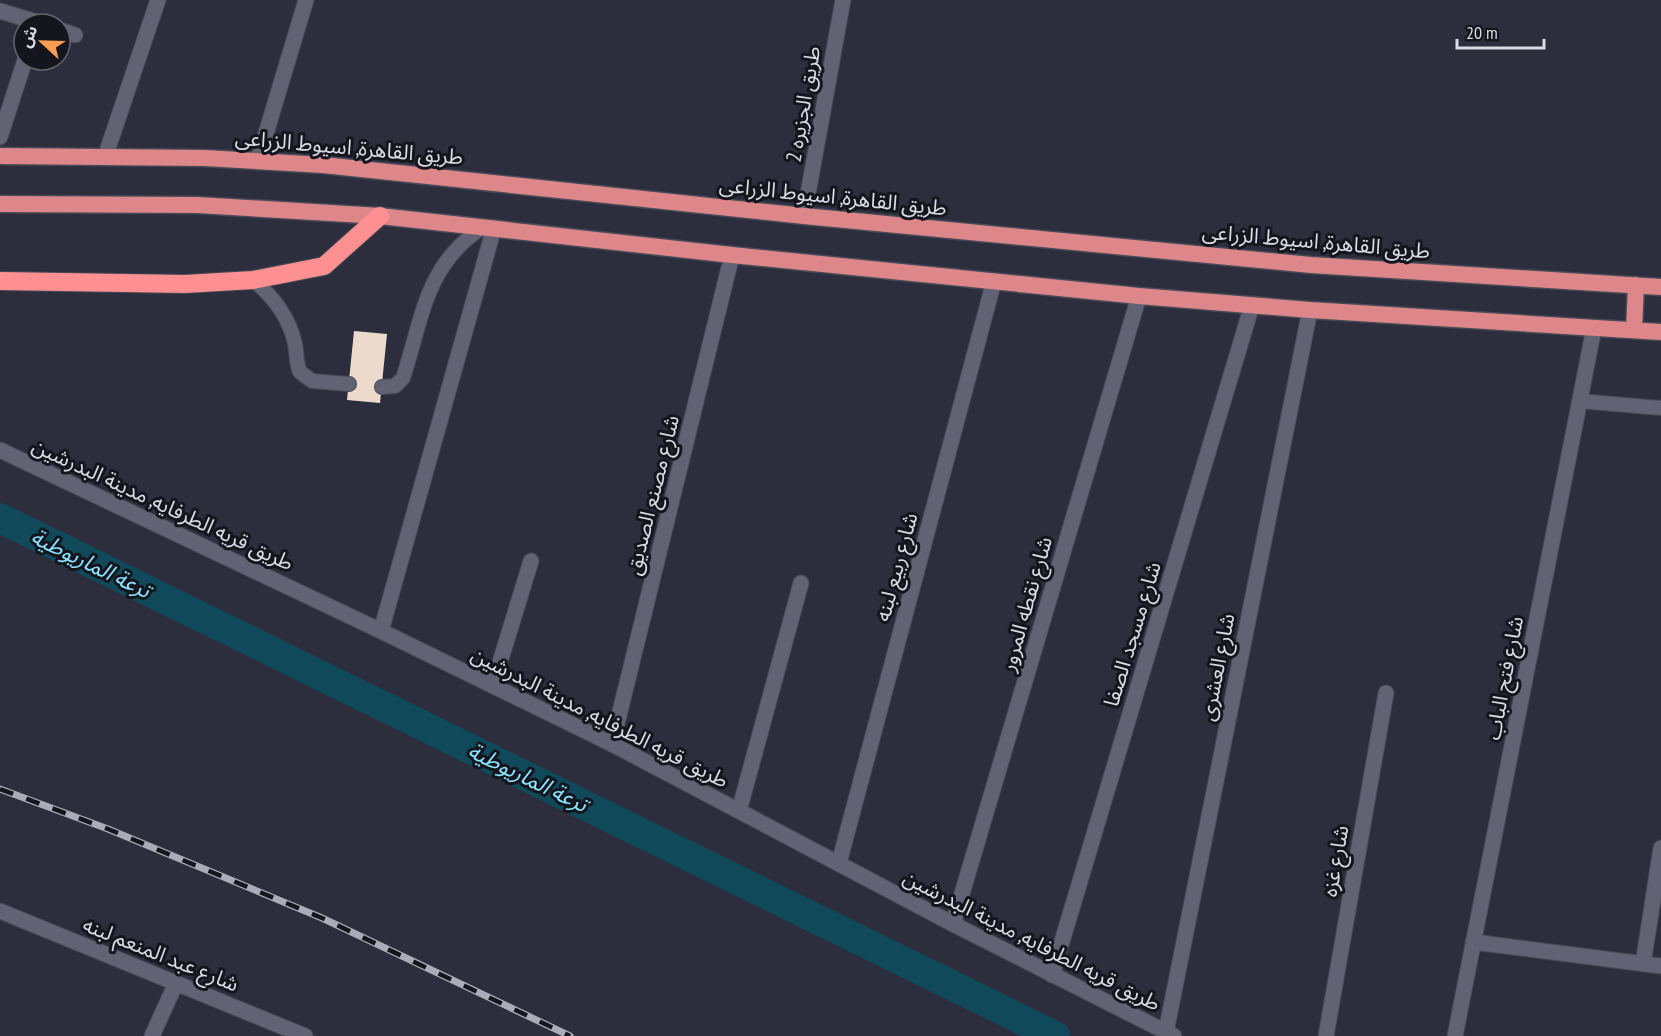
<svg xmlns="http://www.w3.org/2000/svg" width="1661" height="1036" font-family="'PT Sans Narrow','Noto Sans Arabic',sans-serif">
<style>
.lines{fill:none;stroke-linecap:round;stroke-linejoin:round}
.canal{stroke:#104a5a;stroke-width:30}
.building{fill:#ecdbcc}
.service-casing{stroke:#474955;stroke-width:16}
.minor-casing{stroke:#474955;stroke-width:17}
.secondary-casing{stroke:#474955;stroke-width:17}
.trunk-casing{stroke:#474955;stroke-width:19}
.motorway-casing{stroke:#474955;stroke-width:20}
.service{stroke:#616374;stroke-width:14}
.minor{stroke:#616374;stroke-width:15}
.secondary{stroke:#616374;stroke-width:15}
.trunk{stroke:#de878b;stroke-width:16}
.motorway{stroke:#fe9091;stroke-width:18}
.rail-casing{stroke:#aaacb8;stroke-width:7}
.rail{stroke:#15161d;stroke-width:4.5;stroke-dasharray:14;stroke-linecap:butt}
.labels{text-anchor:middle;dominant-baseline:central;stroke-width:6;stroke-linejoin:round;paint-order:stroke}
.street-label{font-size:21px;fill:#d9dbe5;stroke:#15161d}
.water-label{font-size:22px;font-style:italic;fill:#8ce3ff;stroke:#15161d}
</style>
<rect width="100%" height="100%" fill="#2c2e3d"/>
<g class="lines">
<path class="canal" d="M0,518L1055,1036"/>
</g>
<path class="building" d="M354,331L387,334L380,403L347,400Z"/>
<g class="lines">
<g class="service-casing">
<path id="service" d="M253,280C274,297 289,317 295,344C297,354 296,363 300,372L312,381L349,384
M382,387L395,386L403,378C423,317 425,265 483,227
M1579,401L1661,408"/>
</g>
<g class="minor-casing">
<path id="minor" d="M0,11L43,24
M60,30L75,35
M0,137L25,60
M105,157L158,0
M258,160L306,0
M804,216L843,0
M381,631L494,228
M493,685L531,561
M612,744L732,255
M739,811L801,583
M839,863L994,281
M953,924L1139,296
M1473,942L1661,966
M1643,964L1661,848
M1052,975L1252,305
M1166,1032L1310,310
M152,1036L176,983
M1326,1036L1386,693
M1455,1036L1594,328"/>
</g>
<g class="secondary-casing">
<path id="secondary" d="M0,450L381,631L612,744L953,924L1174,1036
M0,911L305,1036"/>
</g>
<g class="trunk-casing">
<path id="trunk" d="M0,156L205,158L323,165L804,216L1311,265L1661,287
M0,204L198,205L380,216L732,255L1139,296L1310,310L1661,332
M1634,330L1636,285"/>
</g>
<g class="motorway-casing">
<path id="motorway" d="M0,281L185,284L253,280L324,266L380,216"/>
</g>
<use href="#service" class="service"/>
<use href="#minor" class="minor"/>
<use href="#secondary" class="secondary"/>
<use href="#trunk" class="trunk"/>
<use href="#motorway" class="motorway"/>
<g class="rail-casing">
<path id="rail" d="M0,789L108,829L322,918L570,1036"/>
</g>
<use href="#rail" class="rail"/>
</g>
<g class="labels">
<g class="street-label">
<text transform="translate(803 104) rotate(-80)">طريق الجزيره 2</text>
<text transform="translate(349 147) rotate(5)">طريق القاهرة, اسيوط الزراعى</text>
<text transform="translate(833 196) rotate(6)">طريق القاهرة, اسيوط الزراعى</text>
<text transform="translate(1316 241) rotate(5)">طريق القاهرة, اسيوط الزراعى</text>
<text transform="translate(652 495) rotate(-76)">شارع مصنع الصديق</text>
<text transform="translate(163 504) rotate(25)">طريق قريه الطرفايه, مدينة البدرشين</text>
<text transform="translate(896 567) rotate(-75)">شارع ربيع لبنه</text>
<text transform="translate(1026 604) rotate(-74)">شارع نقطه المرور</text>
<text transform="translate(1132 634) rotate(-73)">شارع مسجد الصفا</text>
<text transform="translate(1217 667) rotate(-79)">شارع العشرى</text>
<text transform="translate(1504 678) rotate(-79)">شارع فتح الباب</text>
<text transform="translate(600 717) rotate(27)">طريق قريه الطرفايه, مدينة البدرشين</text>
<text transform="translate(1335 861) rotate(-80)">شارع غزه</text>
<text transform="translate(1032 940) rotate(27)">طريق قريه الطرفايه, مدينة البدرشين</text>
<text transform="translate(161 954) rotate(22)">شارع عبد المنعم لبنه</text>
</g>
<g class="water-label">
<text transform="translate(91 563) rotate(26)">ترعة الماريوطية</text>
<text transform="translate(528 777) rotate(26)">ترعة الماريوطية</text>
</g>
</g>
<g transform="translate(42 42) rotate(292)"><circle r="28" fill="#15161d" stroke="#63656d" stroke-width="1.5"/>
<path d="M0-4.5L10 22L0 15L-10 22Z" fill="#fd9d55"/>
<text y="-9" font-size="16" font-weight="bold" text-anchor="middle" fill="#d9dbe5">ش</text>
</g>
<path d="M1457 39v9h87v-9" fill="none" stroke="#d9dbe5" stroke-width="3"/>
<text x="1466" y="39" font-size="18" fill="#d9dbe5" stroke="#15161d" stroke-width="4.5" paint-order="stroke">20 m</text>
</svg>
